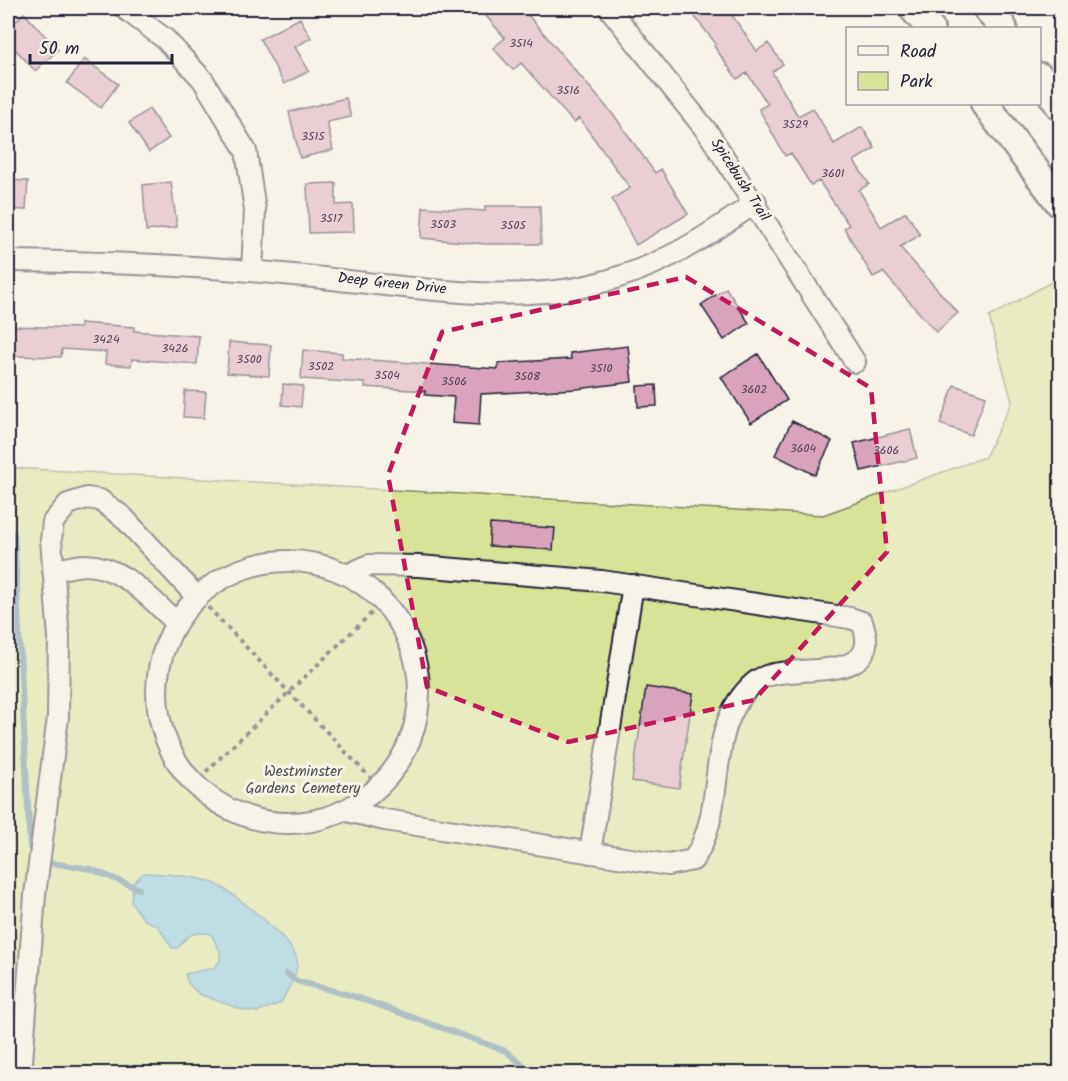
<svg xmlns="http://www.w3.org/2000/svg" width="1068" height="1081" font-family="Kalam,sans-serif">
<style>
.green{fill:#d7e396;stroke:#7c8268;stroke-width:1.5}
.water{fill:#7dc3de;stroke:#59839d;stroke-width:1.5}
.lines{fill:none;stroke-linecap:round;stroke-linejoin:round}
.stream{stroke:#59839d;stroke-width:6}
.building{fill:#d8a3bb;stroke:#22223b;stroke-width:1.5}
.minor-casing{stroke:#22223b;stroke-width:24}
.highway-casing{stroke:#22223b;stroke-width:32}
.path{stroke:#22223b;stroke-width:4;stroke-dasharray:4.5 4.5;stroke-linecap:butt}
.minor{stroke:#f7f3e8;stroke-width:20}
.highway{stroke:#f7f3e8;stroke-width:27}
.marked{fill:none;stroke:#c2185b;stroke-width:4.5;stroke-dasharray:12 8;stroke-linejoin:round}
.labels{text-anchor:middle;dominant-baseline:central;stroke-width:6;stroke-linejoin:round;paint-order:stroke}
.number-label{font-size:12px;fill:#50425b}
.street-label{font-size:15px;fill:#22223b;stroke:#f7f3e8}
.park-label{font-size:15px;fill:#4f5252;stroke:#f7f3e8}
</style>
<rect width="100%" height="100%" fill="#f7f3e8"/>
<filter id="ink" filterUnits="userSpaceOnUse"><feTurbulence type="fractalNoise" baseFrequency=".0167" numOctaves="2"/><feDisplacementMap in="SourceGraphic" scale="12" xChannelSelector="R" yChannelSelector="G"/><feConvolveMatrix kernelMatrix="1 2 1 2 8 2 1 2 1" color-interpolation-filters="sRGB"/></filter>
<g filter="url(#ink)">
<path class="green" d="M1060,277V1073L8,1074V501L13,468L823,515L985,457L1012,402L989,317Z"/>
<path class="water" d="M144,873C165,874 188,875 209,881C227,886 295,941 297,960C299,974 286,991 281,1003L257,1012L243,1010L199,994L188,983L185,974L214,968L220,961V951L211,934C194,931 188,934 178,948H172L158,926L144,920L131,902L134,882Z"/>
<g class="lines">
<path class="stream" d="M8,531L14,533L30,847
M51,863L91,869L139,889
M286,973L297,981L356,997L506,1051L533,1074"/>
</g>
<path class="building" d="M479,8H522L616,118L655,173L661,169L688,214L636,245L612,199L630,188L579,118L574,123L521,63L513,70L493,48L505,38Z
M688,8H727L757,51L768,43L783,64L772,72L798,116L813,108L834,144L862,127L875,148L854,161L869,184L859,190L881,227L906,212L920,235L900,247L958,313L936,332L883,272L873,277L844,228L849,225L819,181L811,185L791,153L785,156L759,109L768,104L747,73L737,79L714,46L716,44Z
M24,13L58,50L35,71L8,41V29Z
M300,18L311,38L295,47L309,71L284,84L260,39Z
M84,59L118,84L101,108L67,83Z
M346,98L351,117L327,122L333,150L300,158L289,112Z
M149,109L169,138L149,152L129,123Z
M8,180L28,181L26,210L8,209Z
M171,182L177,227L146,231L143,185Z
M336,183V205L353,204L354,232L309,233L307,184Z
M485,206H540L541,244H485L421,238L423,207L485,211Z
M726,288L749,323L724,340L701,305Z
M80,323L134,327V331L199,336L197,364L132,359L131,366L105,364L106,352L62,349L61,357L8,356L9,326L80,328Z
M229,342L271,345L269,376L227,373Z
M628,346L632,382L577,389L481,394L479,425L452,423L454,397L425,395V391L365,387V383L301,379L303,350L342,353V358L498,369V363L571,359L570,353Z
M758,354L787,400L751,423L721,377Z
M283,384L303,386L301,407L282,405Z
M656,385L657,406L638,407L637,386Z
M954,385L986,396L971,435L940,424Z
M185,391L206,392L204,418L183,417Z
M792,421L832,441L815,475L775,455Z
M910,429L917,458L861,471L854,443Z
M490,524L555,528L553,550L489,546Z
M646,687L693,694L679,788L632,781Z"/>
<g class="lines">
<g class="minor-casing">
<path id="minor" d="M124,8L165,39L203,80L246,151L255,210L252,271
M609,8L709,134L855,362
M8,261C103,262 198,265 293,275C383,283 504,306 591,285C657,269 701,241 756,202
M157 692a131 131 0 1 1 262 0a131 131 0 1 1-262 0Z
M53,571C63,569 75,565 86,565C123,566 150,599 176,622
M347,575L369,565L419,566L602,581L850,618L862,622C888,691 782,658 755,682C701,728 730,808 693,860L668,865L385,820L347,811
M590,853L633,585
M21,1074L35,895L58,717L59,638L51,540L53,522L68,504L87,498L100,500L123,517L196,596"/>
</g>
<g class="highway-casing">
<path id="highway" d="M913,8L930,28
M987,8L1003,28
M1040,77L1060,106
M985,104L1060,203"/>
</g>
<path class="path" d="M208,607L379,787
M193,784L383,602"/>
<use href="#minor" class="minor"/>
<use href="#highway" class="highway"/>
</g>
</g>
<path d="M0 0H1068V1081H0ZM686,277L871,388L887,552L754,700L568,742L427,687L388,475L442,332Z" fill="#f7f3e8" fill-opacity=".55" fill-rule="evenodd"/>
<path class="marked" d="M686,277L871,388L887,552L754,700L568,742L427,687L388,475L442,332Z"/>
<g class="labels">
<g class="number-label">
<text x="521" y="43">3514</text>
<text x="568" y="90">3516</text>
<text x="795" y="124">3529</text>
<text x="313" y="136">3515</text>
<text x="833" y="173">3601</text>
<text x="331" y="218">3517</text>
<text x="443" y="224">3503</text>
<text x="513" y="225">3505</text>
<text x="106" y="339">3424</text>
<text x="175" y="348">3426</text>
<text x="249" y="359">3500</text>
<text x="321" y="366">3502</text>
<text x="601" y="368">3510</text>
<text x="387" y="375">3504</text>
<text x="527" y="376">3508</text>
<text x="454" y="381">3506</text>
<text x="754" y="389">3602</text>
<text x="803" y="448">3604</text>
<text x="886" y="450">3606</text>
</g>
<g class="street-label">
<text transform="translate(740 180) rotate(57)">Spicebush Trail</text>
<text transform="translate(392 284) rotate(6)">Deep Green Drive</text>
</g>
<g class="park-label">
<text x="303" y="772">Westminster<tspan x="303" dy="17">Gardens Cemetery</tspan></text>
</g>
</g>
<rect width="1068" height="1081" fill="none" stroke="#f7f3e8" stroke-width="30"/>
<rect x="15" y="15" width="1038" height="1051" fill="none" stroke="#22223b" stroke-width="2" filter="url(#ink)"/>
<rect x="846" y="27" width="195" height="78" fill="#f7f3e8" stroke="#a29fa3" stroke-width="1.5"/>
<rect x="858" y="46" width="30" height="9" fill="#f7f3e8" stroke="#a29fa3" stroke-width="1.5"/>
<text x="900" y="57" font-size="18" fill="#22223b">Road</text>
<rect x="858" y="72" width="30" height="18" fill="#d7e396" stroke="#a29fa3" stroke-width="1.5"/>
<text x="900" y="87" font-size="18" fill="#22223b">Park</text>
<path d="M30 54v9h142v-9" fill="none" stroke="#22223b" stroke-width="3"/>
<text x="39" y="54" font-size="18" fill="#22223b" stroke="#f7f3e8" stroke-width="4.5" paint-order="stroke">50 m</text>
</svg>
